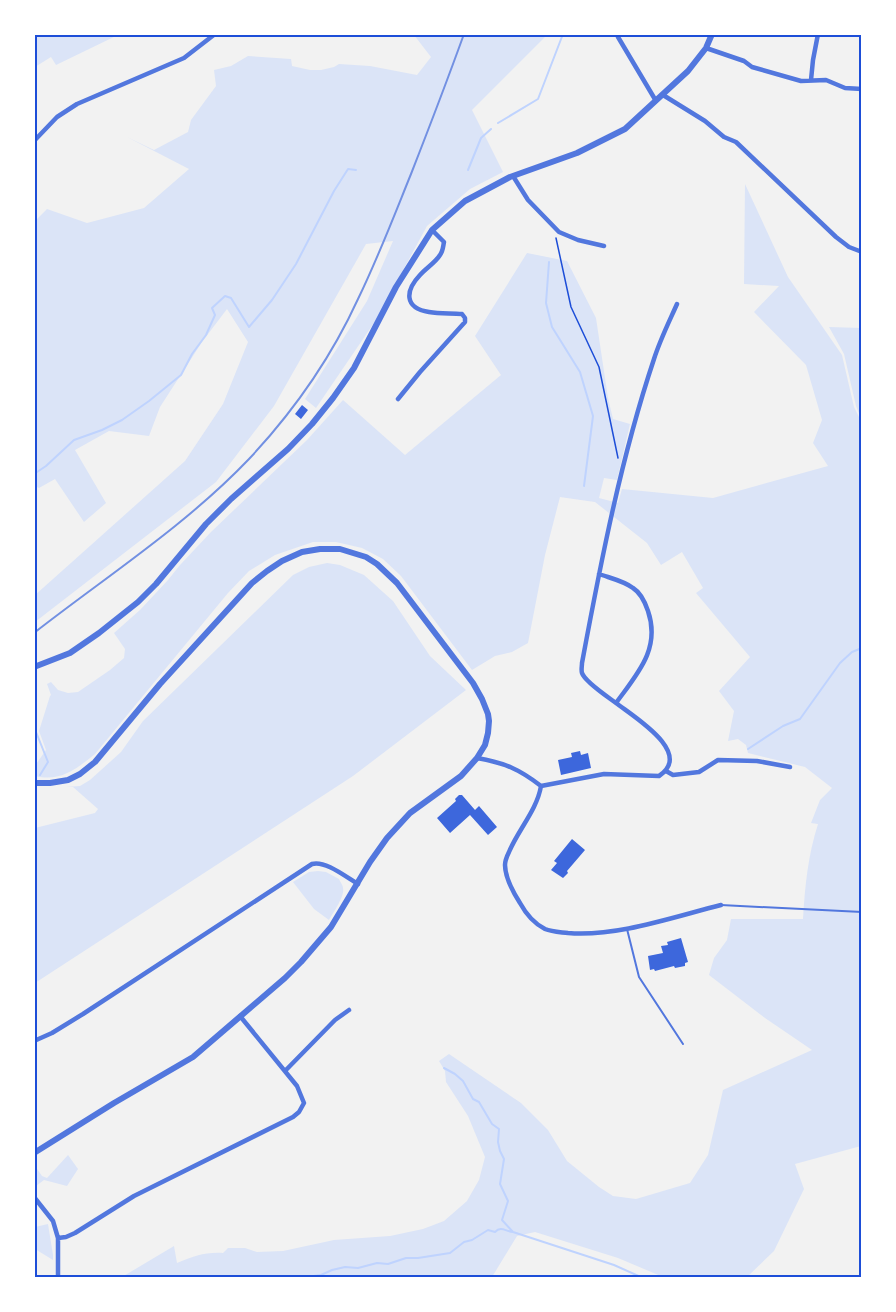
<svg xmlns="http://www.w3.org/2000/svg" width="896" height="1312" font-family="Montserrat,sans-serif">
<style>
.green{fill:#dbe4f7}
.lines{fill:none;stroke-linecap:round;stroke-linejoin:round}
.stream{stroke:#bfd3fe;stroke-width:2}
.building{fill:#3d67dc}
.path{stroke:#1d4ed8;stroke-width:1.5}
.service{stroke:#5277de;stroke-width:2}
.minor{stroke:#5277de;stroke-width:4.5}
.tertiary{stroke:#5277de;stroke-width:6}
.rail{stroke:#7290e2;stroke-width:2}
.neatline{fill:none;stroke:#1d4ed8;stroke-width:2}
</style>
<rect width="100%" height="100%" fill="#f2f2f2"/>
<path class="green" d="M35,34H118V35L56,65L51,57L35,67Z
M414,35H547L472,110L503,172L470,189L427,226L376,320L316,408L305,399L367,301L393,241L366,244L274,406L216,482L35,622L34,596L185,461L223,404L248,342L227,309L202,342L160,407L149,436L109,431L75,450L106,503L84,522L55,479L39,488L35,486V221L47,209L87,223L144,208L189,169L127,137L154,150L188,132L191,120L216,86L214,70L231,66L248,56L291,59L292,66L310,70H321L334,67L339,64L370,66L417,75L431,57Z
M745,184L788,277L842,355L854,407L862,423L861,1146L795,1164L804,1189L774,1251L747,1277H663L618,1258L535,1232L517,1236L492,1277H122L174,1246L177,1263C194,1256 205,1252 223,1253L228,1248H245L257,1252L283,1251L334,1240L390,1236L423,1229L444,1221L467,1201L479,1180L485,1157L468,1116L446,1082L445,1071L439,1061L449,1054L521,1103L548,1130L567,1161L599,1187L613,1196L636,1199L690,1183L708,1155L723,1090L812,1050L765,1018L709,975L714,958L727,940L731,919H803C805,886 808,855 818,824L811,823L820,800L832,788L805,767L748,753L746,745L738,739L728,741L734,711L719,691L750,657L696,593L703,588L682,552L661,565L647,543L595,502L560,497L545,555L528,643L512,652L495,656L472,670L401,576L383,559L362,548L336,542H313L275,555L249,571L228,593L95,754C76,769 61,782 35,776L34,767L46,750L39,731L50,696L51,695L47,684L51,682L58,690L68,693L78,692L110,670L124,658L125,649L114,633L140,610L168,580L180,565L211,532L307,440L343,400L405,455L501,375L475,336L527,253L567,261L596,318L608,398L613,419L630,424L617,480L604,478L599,498L618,503L622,489L713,498L828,466L813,443L822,420L806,365L754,312L779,286L744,284Z
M829,327L861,328V418L856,406L844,354Z
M327,563L340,565L364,575L393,601L430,656L466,690L353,776L35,983V828L95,813L98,809L73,787H66L80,786L90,780L121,752L143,721L293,575L309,567Z
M318,871L326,872L339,879C340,882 343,885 343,888C345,896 333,913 329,920L314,909L293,882L309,872Z
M68,1155L78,1169L67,1186L44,1180L36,1186L35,1183V1166L42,1176L47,1178Z
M48,1224L53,1255V1260L35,1249V1227Z"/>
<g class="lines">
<path class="stream" d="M498,123L538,99L563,34
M468,170L481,138L491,129
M549,262L546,303L552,327L580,372L593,416L584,486
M34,474L46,466L74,440L102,430L122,420L149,401L181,375L192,354L206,335L215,315L212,308L225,296L231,298L249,327L272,300L296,264L334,191L348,169L356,170
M34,727L48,762L40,775
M748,749L783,726L800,719L840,663L852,652L862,648
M444,1068L455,1074L463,1081L473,1099L479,1102L492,1124L499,1129L498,1142L500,1151L504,1159L500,1184L508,1201L502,1220L513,1232L614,1265L643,1278
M285,1278H296
M299,1278L321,1275L332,1270L345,1267L358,1268L377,1263L388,1264L406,1258H418L450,1253L464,1242L472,1240L488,1230L495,1232C501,1226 505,1231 513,1232"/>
</g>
<path class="building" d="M302,405L308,410L301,419L295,414Z
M580,751L581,755L588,753L591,768L561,775L558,760L572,757L571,753Z
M459,795H462L475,810L479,806L497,827L488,835L470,815L450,833L437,818L456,801L455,799Z
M572,839L585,850L567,871L568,873L563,878L551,870L557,863L554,861Z
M681,938L688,962L685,963V966L675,968L674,966L655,971L654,969L650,970L648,956L663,953L661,946L668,945L667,942Z"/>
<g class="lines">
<path class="path" d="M556,238L571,307L599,367L618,458"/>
<path class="service" d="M721,905L862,912
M627,929L639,977L683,1044"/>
<path class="minor" d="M618,37L656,101
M706,48L744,61L752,67L801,81L826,80L845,88L862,89
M811,80L813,60L818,34
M663,95L705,121L724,137L736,142L836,237L849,247L862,252
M34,141L57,117L77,104L184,58L215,34
M513,176L528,200L559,232L578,240L604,246
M398,399L420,372L465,322V318L462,314C451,313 440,314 429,312C404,308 405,291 420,275C426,268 435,263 440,255C443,251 443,247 444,242L432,230
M616,703C608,697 585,682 582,673C581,670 582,666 582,663C601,561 621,458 654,359C660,340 669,322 677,304
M477,758C505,763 519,769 541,786
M666,771L673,775L699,772L718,760L757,761L790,767
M541,786L604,774L659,776C694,753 634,717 616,703C637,674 661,649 648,611C645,602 641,593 633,588C624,581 610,578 599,574
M541,786C537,810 518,830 509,852C507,856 505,860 505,865C505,878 513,892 520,903C526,914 533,923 545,929C552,932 560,932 568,933C617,937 673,917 721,905
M34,1041L52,1033L83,1014L312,864C325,860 346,877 358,884
M285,1071L335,1020L349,1010
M34,1197L53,1221L58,1238V1278
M58,1238L66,1237L75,1233L134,1196L293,1117L299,1112L304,1103L297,1086L240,1016"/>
<path class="tertiary" d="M34,667L70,653L99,633L138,602L156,584L206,524L231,499L288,449L312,424L333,398L354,368L396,287L432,230L465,201L510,177L577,153L625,129L688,71L706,48L712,34
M34,783H50L68,780L80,774L95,762L160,684L252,583L267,571L282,561L302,552L320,549H340L366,557L377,564L397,583L473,683L482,699L488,714L489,721L488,733L485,745L477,758L461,776L410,813L387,838L370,862L331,927L301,962L285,978L193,1057L114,1103L34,1153"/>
<path class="rail" d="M34,633C107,576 185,526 249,459C293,412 331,358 358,299C378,258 394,216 411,174C429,128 447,81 464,34"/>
</g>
<rect width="896" height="1312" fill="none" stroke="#ffffff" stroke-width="72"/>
<rect x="36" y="36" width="824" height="1240" class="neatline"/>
</svg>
